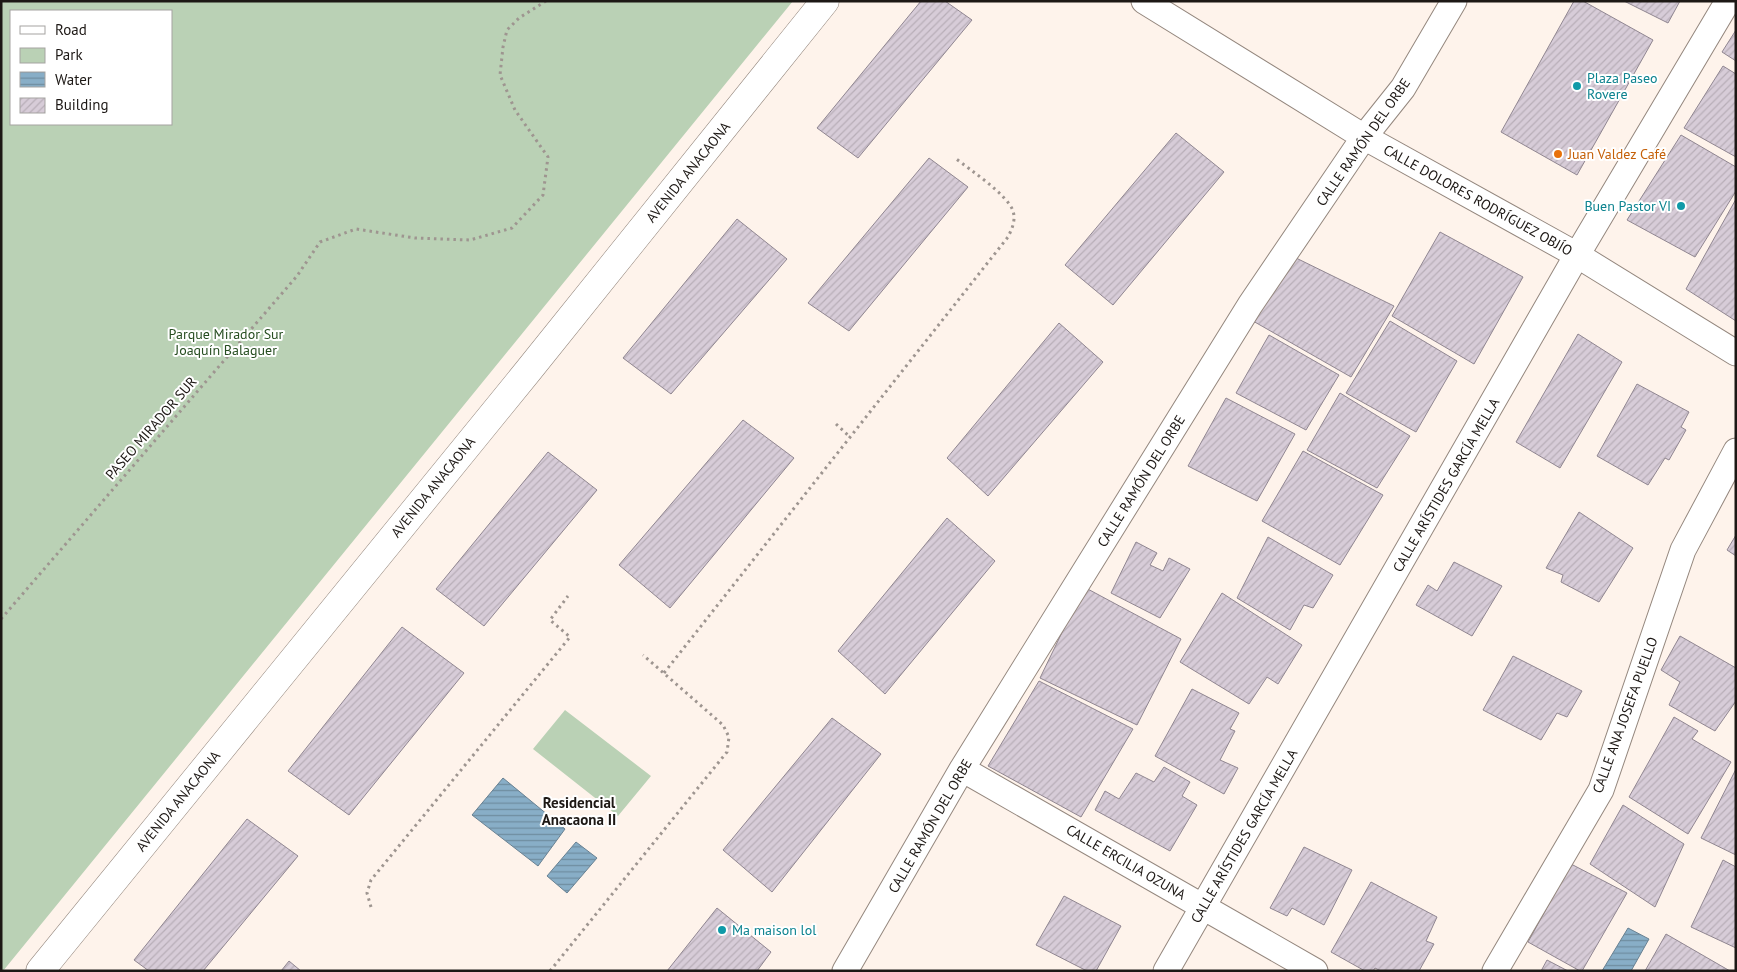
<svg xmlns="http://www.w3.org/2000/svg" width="1737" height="972" font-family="'PT Sans',sans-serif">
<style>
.park{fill:#bad1b5;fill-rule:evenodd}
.water{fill:url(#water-rules);stroke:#688192}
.building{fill:url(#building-hatch);stroke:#908691}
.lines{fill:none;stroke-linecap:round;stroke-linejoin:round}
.street-casing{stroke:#94877e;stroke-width:27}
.secondary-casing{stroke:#94877e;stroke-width:29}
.path{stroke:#9e9590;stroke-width:3;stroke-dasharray:2.5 4;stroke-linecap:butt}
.street{stroke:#fff;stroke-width:25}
.secondary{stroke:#fff;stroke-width:28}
.culture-dot{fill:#0f9aa8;stroke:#fff;stroke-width:2}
.food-dot{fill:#e8710a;stroke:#fff;stroke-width:2}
.labels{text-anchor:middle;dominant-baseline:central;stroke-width:4;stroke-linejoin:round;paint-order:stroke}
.culture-label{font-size:14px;fill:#0d838f;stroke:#fff;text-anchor:start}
.street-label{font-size:14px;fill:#1d1815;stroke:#fff}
.food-label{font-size:14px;fill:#c56008;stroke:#fff;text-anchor:start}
.park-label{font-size:14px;fill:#264d20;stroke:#fff}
.neighbourhood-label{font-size:15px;font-weight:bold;fill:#1d1815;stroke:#fff}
</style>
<defs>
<pattern id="water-rules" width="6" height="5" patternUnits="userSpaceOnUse" patternTransform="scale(1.25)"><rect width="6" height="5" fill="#88aec7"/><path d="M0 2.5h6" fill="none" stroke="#6f8da0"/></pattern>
<pattern id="building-hatch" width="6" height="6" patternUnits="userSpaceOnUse" patternTransform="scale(1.25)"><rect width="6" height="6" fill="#d7ccd8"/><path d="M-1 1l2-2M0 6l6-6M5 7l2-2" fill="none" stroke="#b8aeb8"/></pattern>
</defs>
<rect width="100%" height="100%" fill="#fef3eb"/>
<path class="park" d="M1,1H793L3,971H1ZM11,11H171V124H11Z
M565,710L651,776L618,816L533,749Z"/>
<path class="water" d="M503,778L565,829L538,866L472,815Z
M576,842L597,858L567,893L547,876Z
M1628,928L1649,939L1631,971H1602Z"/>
<path class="building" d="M921,1H945L972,20L858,158L817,128Z
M1574,1H1583L1653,40L1577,175L1501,132Z
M1624,1H1680L1668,23Z
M1736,30V61L1722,52Z
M1723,66L1736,74V157L1684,128Z
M1176,133L1224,172L1113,305L1065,265Z
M1681,135L1736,167V191L1695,257L1627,220Z
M929,158L968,187L849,331L808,303Z
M1736,199V321L1686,289Z
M737,219L787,259L671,394L623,358Z
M1440,232L1523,277L1474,364L1392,316Z
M1292,256L1394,306L1351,377L1253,321Z
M1390,321L1457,361L1416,432L1346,393Z
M1059,323L1103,362L988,496L947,458Z
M1578,334L1622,362L1560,468L1516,442Z
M1269,335L1339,375L1306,430L1236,393Z
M1637,384L1689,412L1681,427L1686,430L1669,460L1665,458L1648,485L1597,456Z
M1340,393L1410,436L1377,488L1307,450Z
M1226,398L1295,434L1257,501L1188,466Z
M743,420L794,458L670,608L619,565Z
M1303,451L1383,495L1340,565L1262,521Z
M548,452L597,490L484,626L436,589Z
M1579,512L1633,548L1599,602L1561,582L1563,575L1546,568Z
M947,518L995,561L885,694L838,651Z
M1736,535V556L1727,550Z
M1268,537L1333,575L1313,608L1304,605L1290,630L1237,598Z
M1136,542L1157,553L1150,565L1163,571L1169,558L1190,569L1160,618L1111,593Z
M1454,562L1502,586L1472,636L1416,605L1428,585L1437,591Z
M1084,587L1181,639L1137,725L1040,678Z
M1222,593L1302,645L1278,684L1267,677L1249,704L1180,662Z
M402,627L464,673L349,815L288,771Z
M1680,636L1736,668V701L1715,731L1669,705L1680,682L1661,670Z
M1513,656L1582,691L1567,717L1557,713L1541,740L1483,710Z
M1039,681L1133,729L1081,817L988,766Z
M1192,689L1239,713L1230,729L1235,731L1220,760L1238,768L1224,794L1155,756Z
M1674,717L1698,731L1692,739L1731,762L1688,834L1629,797Z
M832,718L881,754L772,892L723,850Z
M1164,767L1190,782L1182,796L1197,805L1170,851L1095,810L1105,791L1119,799L1136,773L1154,782Z
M1736,769V855L1701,838Z
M1623,805L1684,844L1655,907L1590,864Z
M247,819L298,856L203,971H149L134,960Z
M1304,847L1352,870L1324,925L1292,908L1287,916L1270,908Z
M1723,860L1736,867V948L1691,927Z
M1571,864L1627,893L1582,971H1580L1528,942Z
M1371,882L1437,917L1426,941L1434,944L1419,971H1381L1375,968L1373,971H1365L1331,952Z
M1064,896L1121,926L1096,971H1087L1036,945Z
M717,908L771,952L757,971H667Z
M1666,934L1730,971H1645Z
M1547,960L1568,971H1541Z
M289,961L301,971H281Z"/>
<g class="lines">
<g class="street-casing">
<path id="street" d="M1144,1L1364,137L1577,255L1736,353
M962,769L1315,971
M845,971L962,769L1250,305L1364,137L1403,88L1454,1
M1166,971L1577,255L1728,1
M1495,971L1601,790L1683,550L1736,451"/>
</g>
<g class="secondary-casing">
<path id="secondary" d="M40,971L528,371L825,1"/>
</g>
<path class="path" d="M836,424L850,437
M1,619L297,276L320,242L356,229L415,238L470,240L512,228L543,195L548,157L515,110L500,75L503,47L507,30L519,18L546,1
M664,673L1008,237C1012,229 1016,220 1013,211C1008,195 969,169 955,158
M371,907L367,893L371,880L570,637L550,620L568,596
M550,971L727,752L729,737L723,725L643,655"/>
<use href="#street" class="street"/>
<use href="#secondary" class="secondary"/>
</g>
<g class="culture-dot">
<circle cx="1577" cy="86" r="5"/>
<circle cx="1681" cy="206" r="5"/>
<circle cx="722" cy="930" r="5"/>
</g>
<circle class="food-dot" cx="1558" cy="154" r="5"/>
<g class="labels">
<g class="culture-label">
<text x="1587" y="78">Plaza Paseo<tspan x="1587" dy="16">Rovere</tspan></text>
<text x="1671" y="206" text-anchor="end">Buen Pastor VI</text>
<text x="732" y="930">Ma maison lol</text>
</g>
<g class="street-label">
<text transform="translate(1363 142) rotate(-55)">CALLE RAMÓN DEL ORBE</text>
<text transform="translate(688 172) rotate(-51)">AVENIDA ANACAONA</text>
<text transform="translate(1478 200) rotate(29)">CALLE DOLORES RODRÍGUEZ OBJÍO</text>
<text transform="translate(151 428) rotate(-49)">PASEO MIRADOR SUR</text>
<text transform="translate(1141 481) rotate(-58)">CALLE RAMÓN DEL ORBE</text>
<text transform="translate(1446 485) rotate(-60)">CALLE ARÍSTIDES GARCÍA MELLA</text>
<text transform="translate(433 487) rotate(-51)">AVENIDA ANACAONA</text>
<text transform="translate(1625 715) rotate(-70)">CALLE ANA JOSEFA PUELLO</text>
<text transform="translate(178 801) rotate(-51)">AVENIDA ANACAONA</text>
<text transform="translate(930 826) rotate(-60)">CALLE RAMÓN DEL ORBE</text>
<text transform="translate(1244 836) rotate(-60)">CALLE ARÍSTIDES GARCÍA MELLA</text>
<text transform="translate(1126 862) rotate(30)">CALLE ERCILIA OZUNA</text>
</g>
<g class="food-label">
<text x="1568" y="154">Juan Valdez Café</text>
</g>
<g class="park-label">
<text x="226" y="334">Parque Mirador Sur<tspan x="226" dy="16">Joaquín Balaguer</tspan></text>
</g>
<g class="neighbourhood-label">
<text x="579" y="802">Residencial<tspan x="579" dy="17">Anacaona II</tspan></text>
</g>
</g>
<rect width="1737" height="972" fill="none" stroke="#1d1815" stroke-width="5"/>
<rect x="10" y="10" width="162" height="115" fill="#ffffff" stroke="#a5a3a1"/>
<rect x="20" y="26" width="25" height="8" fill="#ffffff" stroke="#a5a3a1"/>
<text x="55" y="35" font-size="15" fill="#1d1815">Road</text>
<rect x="20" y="48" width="25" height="15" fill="#bad1b5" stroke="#a5a3a1"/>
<text x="55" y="60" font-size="15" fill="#1d1815">Park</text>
<rect x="20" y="72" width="25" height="15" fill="url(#water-rules)" stroke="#a5a3a1"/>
<text x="55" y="85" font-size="15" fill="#1d1815">Water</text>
<rect x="20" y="98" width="25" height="15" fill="url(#building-hatch)" stroke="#a5a3a1"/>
<text x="55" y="110" font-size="15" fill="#1d1815">Building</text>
</svg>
